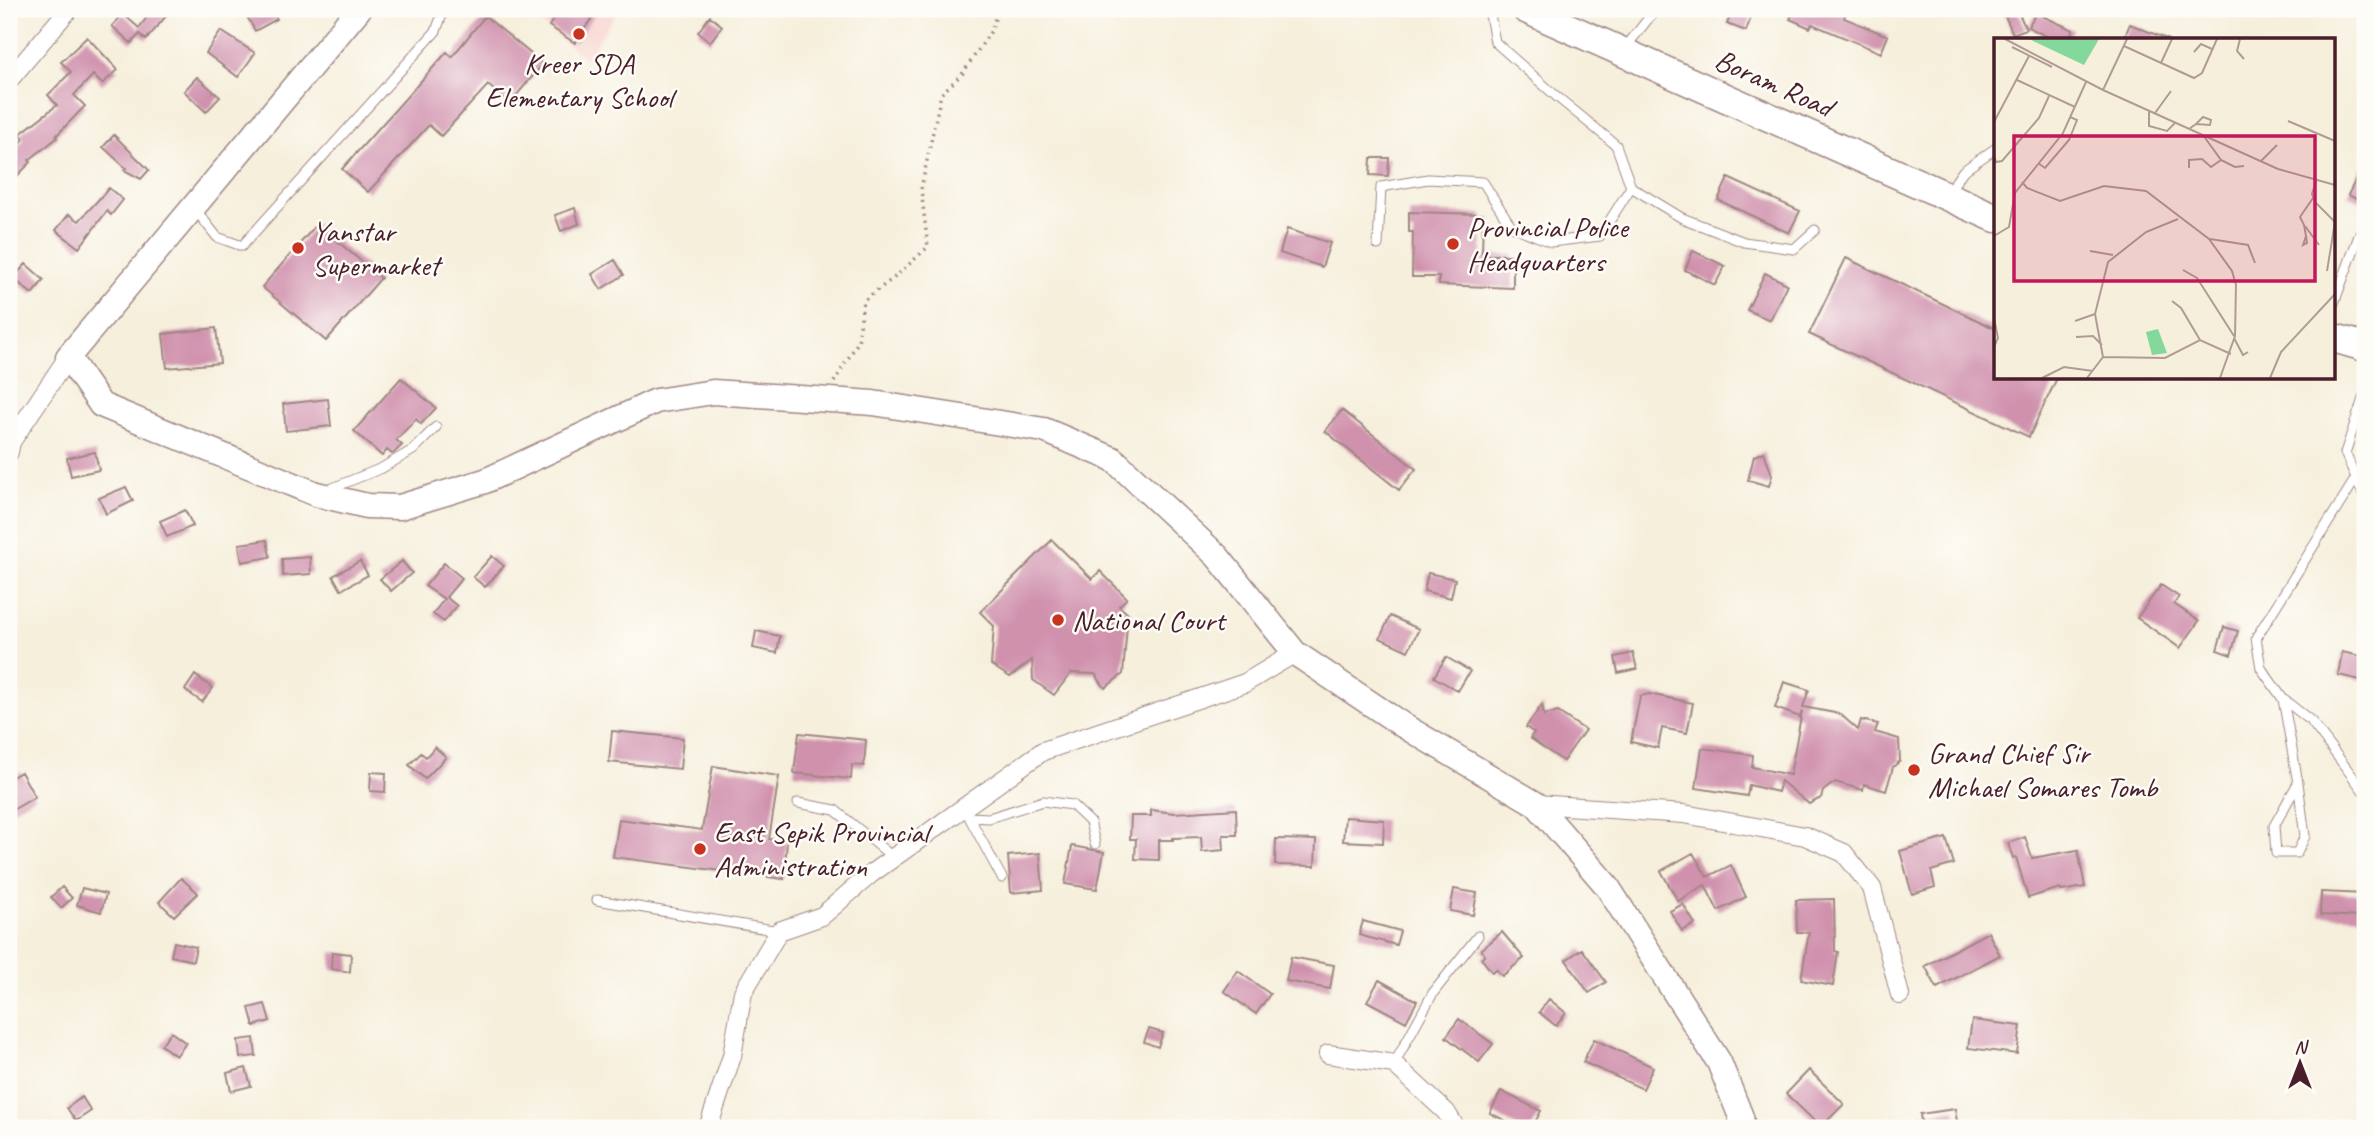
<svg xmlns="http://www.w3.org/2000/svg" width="2374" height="1137" font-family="Caveat,sans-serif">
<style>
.built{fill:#f7d0ca}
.building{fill:#d091ad}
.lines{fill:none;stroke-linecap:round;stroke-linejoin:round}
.lane-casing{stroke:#a08784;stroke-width:11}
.street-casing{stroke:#a08784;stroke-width:20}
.secondary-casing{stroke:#a08784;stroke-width:27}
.primary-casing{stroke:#a08784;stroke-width:31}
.path{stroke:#a08784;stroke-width:3.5;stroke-dasharray:2 5;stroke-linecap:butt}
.lane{stroke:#fff;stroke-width:9}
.street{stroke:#fff;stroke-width:18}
.secondary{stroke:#fff;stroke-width:24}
.primary{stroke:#fff;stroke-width:28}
.poi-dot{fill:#c8321e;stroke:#fdfcf7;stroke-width:2.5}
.labels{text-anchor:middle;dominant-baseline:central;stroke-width:5;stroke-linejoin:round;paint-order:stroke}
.poi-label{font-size:30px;fill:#4a1f2b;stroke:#fdfcf7;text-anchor:start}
.street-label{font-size:30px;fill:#4a1f2b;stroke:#fdfcf7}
.inset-road{fill:none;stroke:#b19c95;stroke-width:2}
.view{fill:#c2185b;fill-opacity:0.15;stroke:#c2185b;stroke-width:3.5}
.inset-edge{fill:none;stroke:#4a1f2b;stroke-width:3.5}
</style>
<rect width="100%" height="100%" fill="#fdfcf7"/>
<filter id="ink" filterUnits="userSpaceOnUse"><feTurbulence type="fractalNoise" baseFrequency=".0143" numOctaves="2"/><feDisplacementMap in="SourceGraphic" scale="14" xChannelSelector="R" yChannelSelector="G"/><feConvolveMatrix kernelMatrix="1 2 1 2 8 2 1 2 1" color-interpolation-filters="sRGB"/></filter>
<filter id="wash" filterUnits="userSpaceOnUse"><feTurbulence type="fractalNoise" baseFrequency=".00686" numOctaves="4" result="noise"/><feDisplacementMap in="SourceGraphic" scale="28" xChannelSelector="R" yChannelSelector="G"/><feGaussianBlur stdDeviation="1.57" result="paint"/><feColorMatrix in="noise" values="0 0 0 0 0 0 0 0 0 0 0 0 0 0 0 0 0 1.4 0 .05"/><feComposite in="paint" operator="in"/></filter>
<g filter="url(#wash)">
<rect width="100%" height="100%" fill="#f6efdc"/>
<path class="built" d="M524,9H619L586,59Z"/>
<g id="blocks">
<path class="building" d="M153,9H172L146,40L140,34L131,43L112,26L123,14L139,28Z
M243,9H272L277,19L255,31Z
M560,9H598L575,43L549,26Z
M1733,9H1754L1746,31L1727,24Z
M1776,9H1847L1844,18L1888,36L1881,53L1812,24L1810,28L1790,19L1792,16Z
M2002,9H2017L2026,29L2013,34Z
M2036,13L2073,30L2068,40H2054L2028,27Z
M485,16L543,64L510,103L488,85L441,136L429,125L368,192L342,169L447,52L452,57Z
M710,16L722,26L710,42L698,32Z
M2130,24L2169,40H2123Z
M221,31L255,53L238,77L206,53Z
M87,37L118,70L102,84L93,75L74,95L85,106L56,136L57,138L29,160L31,162L9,184V154L24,139L20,134L57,105L48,95L71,72L61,62Z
M197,77L220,97L206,112L184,91Z
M114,135L149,170L141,179L124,170L126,168L103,147Z
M1371,158H1389L1388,176L1370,175Z
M2365,161V203L2348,195Z
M1728,178L1800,211L1789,233L1718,200Z
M109,188L123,200L111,215L107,211L79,248L56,230L69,214L79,221Z
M575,208L579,224L561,231L555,215Z
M1409,212L1483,214L1482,255H1513V288L1439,285V277H1412L1413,232H1409Z
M317,224L381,278L326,341L262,287Z
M1287,229L1330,243L1322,267L1280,253Z
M1693,251L1725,266L1715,285L1685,270Z
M1846,258L1996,329V378H2057L2029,437L1809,334Z
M615,260L624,275L601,289L592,274Z
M26,264L44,280L32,294L13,278Z
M1765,273L1787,284L1770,320L1747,310Z
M216,328L220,363L167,368L163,334Z
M401,378L436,408L421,424L416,419L396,440L402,445L394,453L392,454L387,450L382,456L354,431Z
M328,399L331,426L286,431L283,404Z
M1342,410L1416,469L1399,490L1325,431Z
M95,452L99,470L71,476L67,458Z
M1764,452L1772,475L1769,486L1748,480L1754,456Z
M126,487L133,501L106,514L99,498Z
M185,510L193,526L167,537L160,521Z
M267,540L270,557L242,562L239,544Z
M1052,540L1092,579L1100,571L1127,598L1119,606L1128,614L1123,674L1105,688L1095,674L1071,673L1054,695L1033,680L1032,660L1010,677L991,665L994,626L980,612Z
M492,556L504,566L485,587L473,577Z
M310,557L311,574L283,576L282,559Z
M360,561L368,575L341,590L333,576Z
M402,561L412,573L391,591L380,579Z
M444,563L462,578L446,597L457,606L444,622L433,614L444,599L425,586Z
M1428,573L1455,579L1451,598L1424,591Z
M2161,585L2179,597L2174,604L2199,621L2180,648L2137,618Z
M1390,616L1419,629L1408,651L1380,638Z
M2224,627L2238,631L2231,655L2217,650Z
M756,631L780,636L777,653L753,648Z
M2342,652L2365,657V681L2338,675Z
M1633,653L1637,669L1618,673L1615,657Z
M1446,657L1470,671L1458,691L1434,677Z
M195,675L213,688L202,702L185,690Z
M1784,682L1809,690L1803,707L1840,714L1858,730L1861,720L1878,724L1875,732L1899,739L1900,761L1893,767L1886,791L1864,784L1863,790L1835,782L1823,791L1821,798L1809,804L1781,781L1778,792L1749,785L1747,796L1696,788L1702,748L1753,755L1752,767L1790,775L1802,711L1800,717L1775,708Z
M1649,694L1693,703L1687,733L1662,728L1658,748L1631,742L1640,696Z
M1542,705L1544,715L1558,712L1585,730L1563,761L1530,738L1534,733L1526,727Z
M612,731L683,738L680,769L609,762Z
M799,733L866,740L864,766L852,765L851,779L794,773Z
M435,747L446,757L425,779L409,765L421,753L426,757Z
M713,766L779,776L769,839L787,841L784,879L613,857L619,819L702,830Z
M21,772L35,797L9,812V779Z
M371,772L386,773L385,792L370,791Z
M1236,809L1237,835H1223L1224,850L1202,852L1201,837L1173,838V840H1159V860L1135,859L1136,839H1130L1131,816H1151V810L1174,813Z
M1345,817L1384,820L1383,843L1343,841Z
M2025,837L2032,858L2078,850L2085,887L2061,891L2060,888L2028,898L2016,857L2013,858L2008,843Z
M1946,838L1954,864L1931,871L1935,887L1912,894L1900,851Z
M1276,839L1316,840L1315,866L1275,865Z
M1072,846L1104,852L1097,889L1065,884Z
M1040,853L1043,890L1011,893L1008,856Z
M1693,853L1707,877L1731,865L1746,897L1718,911L1705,885L1678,901L1661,871Z
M181,878L198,893L174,916L159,902Z
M62,887L72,898L61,908L51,897Z
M82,888L106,894L101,912L77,905Z
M1454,889L1477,893L1473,915L1450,911Z
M2321,892L2365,894V917L2320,915Z
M1834,899L1835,951L1838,952L1833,986L1801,980L1809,932H1797L1796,900Z
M1683,904L1695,924L1682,931L1670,911Z
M1363,921L1400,931L1396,945L1359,935Z
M1502,932L1524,958L1502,976L1496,969L1492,972L1481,958L1485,955L1481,950Z
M1988,932L2000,955L1937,988L1925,966Z
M174,942L196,947L193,961L171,956Z
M1582,949L1606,982L1589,993L1566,960Z
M332,952L351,954L350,972L331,969Z
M1291,957L1334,965L1330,989L1286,981Z
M1238,971L1270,994L1256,1014L1224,991Z
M1379,980L1417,1001L1406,1022L1367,1001Z
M1549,999L1566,1013L1556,1026L1539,1012Z
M265,1004L270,1021L254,1026L249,1008Z
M1459,1019L1493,1044L1479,1062L1446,1037Z
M1972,1020L2021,1026L2017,1054L1968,1048Z
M1149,1029L1163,1033L1158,1047L1144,1042Z
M171,1032L186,1043L176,1056L161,1045Z
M254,1038L256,1056L240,1058L238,1040Z
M1594,1039L1653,1067L1643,1089L1583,1062Z
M246,1068L251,1086L231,1091L227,1073Z
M1809,1070L1844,1104L1821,1127L1786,1094Z
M1501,1091L1541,1111L1532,1128H1520L1490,1113Z
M82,1097L91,1111L76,1121L67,1108Z
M1955,1109L1958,1128H1922L1920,1114Z"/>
</g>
</g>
<g filter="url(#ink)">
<use href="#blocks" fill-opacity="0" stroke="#a08784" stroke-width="2"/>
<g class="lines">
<g class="lane-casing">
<path id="lane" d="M1625,48L1656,9
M1631,187L1682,218L1744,242L1794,249L1815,230
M1949,191L1963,171L1996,148
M195,209L217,237L242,246L436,31L444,9
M1378,245L1381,187L1428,179L1483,182L1511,226L1551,242L1600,236L1631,187L1616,145L1556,96L1495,42L1489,9
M2334,303L2360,233
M2365,393L2345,453L2365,498
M325,491L382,468L413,450L436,427
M2283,699L2311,721L2365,793
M2298,783L2274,826L2276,853H2297L2305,836L2298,783L2283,699L2261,668L2256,638L2356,478
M798,803L835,810L894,858
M968,815L1002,878
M969,817L989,818L1043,801L1072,805L1090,822L1095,844
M597,900L779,931
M1394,1064L1433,993L1478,936"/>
</g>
<g class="street-casing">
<path id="street" d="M9,80L69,9
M9,452L11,442L68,357
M1536,804L1684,814L1805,836L1844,853L1872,888L1900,995
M1328,1054L1394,1064L1446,1112L1456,1128
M708,1128L732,1056L743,992L779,931L822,916L872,873L1043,751L1245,683L1295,653"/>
</g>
<g class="secondary-casing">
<path id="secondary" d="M359,9L68,357L101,405L316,494L367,506L400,507L485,481L656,401L713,392L873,403L1044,430L1113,459L1217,556L1295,653L1404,726L1536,804L1607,886L1719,1062L1741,1117L1743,1128"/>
</g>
<g class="primary-casing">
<path id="primary" d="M1526,9L1996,218
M2334,338L2365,347"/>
</g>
<path class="path" d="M834,382L858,342L863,301L895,277L928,247L921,189L941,94L963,73L991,31L998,9"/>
<use href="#lane" class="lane"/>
<use href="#street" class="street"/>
<use href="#secondary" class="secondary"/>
<use href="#primary" class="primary"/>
</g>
</g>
<g class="poi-dot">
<circle cx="579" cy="34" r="7"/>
<circle cx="1453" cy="244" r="7"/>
<circle cx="298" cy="248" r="7"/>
<circle cx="1058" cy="620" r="7"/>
<circle cx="1914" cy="770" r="7"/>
<circle cx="700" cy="849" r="7"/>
</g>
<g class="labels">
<g class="poi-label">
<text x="579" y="63" text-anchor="middle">Kreer SDA<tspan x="579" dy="34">Elementary School</tspan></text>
<text x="1467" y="227">Provincial Police<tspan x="1467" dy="34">Headquarters</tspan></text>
<text x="312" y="231">Yanstar<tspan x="312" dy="34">Supermarket</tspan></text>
<text x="1072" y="620">National Court</text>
<text x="1928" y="753">Grand Chief Sir<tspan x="1928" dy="34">Michael Somares Tomb</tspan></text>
<text x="714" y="832">East Sepik Provincial<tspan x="714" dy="34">Administration</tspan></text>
</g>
<g class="street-label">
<text transform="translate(1774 83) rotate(24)">Boram Road</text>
</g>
</g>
<g transform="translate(1994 38)">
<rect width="341" height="341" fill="#f6efdc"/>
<path d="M35,1H105L90,27ZM164,291L173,315L158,317L152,294Z" fill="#84d89b"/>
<path class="inset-road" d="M11,1L109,52L284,131L341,147M246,1L243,13L250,21M130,8L200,40L208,35L223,1M18,9L58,29M200,14L207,6L218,11M167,25L178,1M23,42L81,69M109,52L133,1M155,72V88L173,93L181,85M161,75L177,53M294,83L341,103M0,84L35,18M195,91L202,86L216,87L217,82L209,79L202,86M0,117L2,124L8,123L45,80L55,58M227,122L241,129L250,128M267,123L283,107M44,125L51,130L75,102L83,82L76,79M195,130V122L208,121L217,129L227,122L209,97M322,143L318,156L321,164L341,184L333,233M28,144L33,150L66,163L110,148L152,153L215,201L238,233L242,247L241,298L226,340M311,188L325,207M0,198L15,189L21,155L69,95L92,44M312,198L309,207L313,205L312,198L310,187L306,179L319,160M216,201L254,207L261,225M96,213L119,217M189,232L203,240L240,298M178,263L187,270L206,302M0,280L4,300L0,309M81,283L101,276M82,299L99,298L108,307M240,300L249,317L254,314M109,319L171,320L206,302L237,316M48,340L70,329L99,333M93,340L109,319L101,276L114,224L152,194L184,181M276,340L287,314L341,256"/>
<path class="view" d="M20,98H321V243H20Z"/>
<rect width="341" height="341" class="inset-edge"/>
</g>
<rect width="2374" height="1137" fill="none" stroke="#fdfcf7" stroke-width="35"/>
<g transform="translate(2300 1063)" stroke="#fdfcf7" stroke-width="5" paint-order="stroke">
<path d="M0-5L12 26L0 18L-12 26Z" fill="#4a1f2b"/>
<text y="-10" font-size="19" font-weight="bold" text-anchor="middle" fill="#4a1f2b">N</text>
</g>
</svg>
